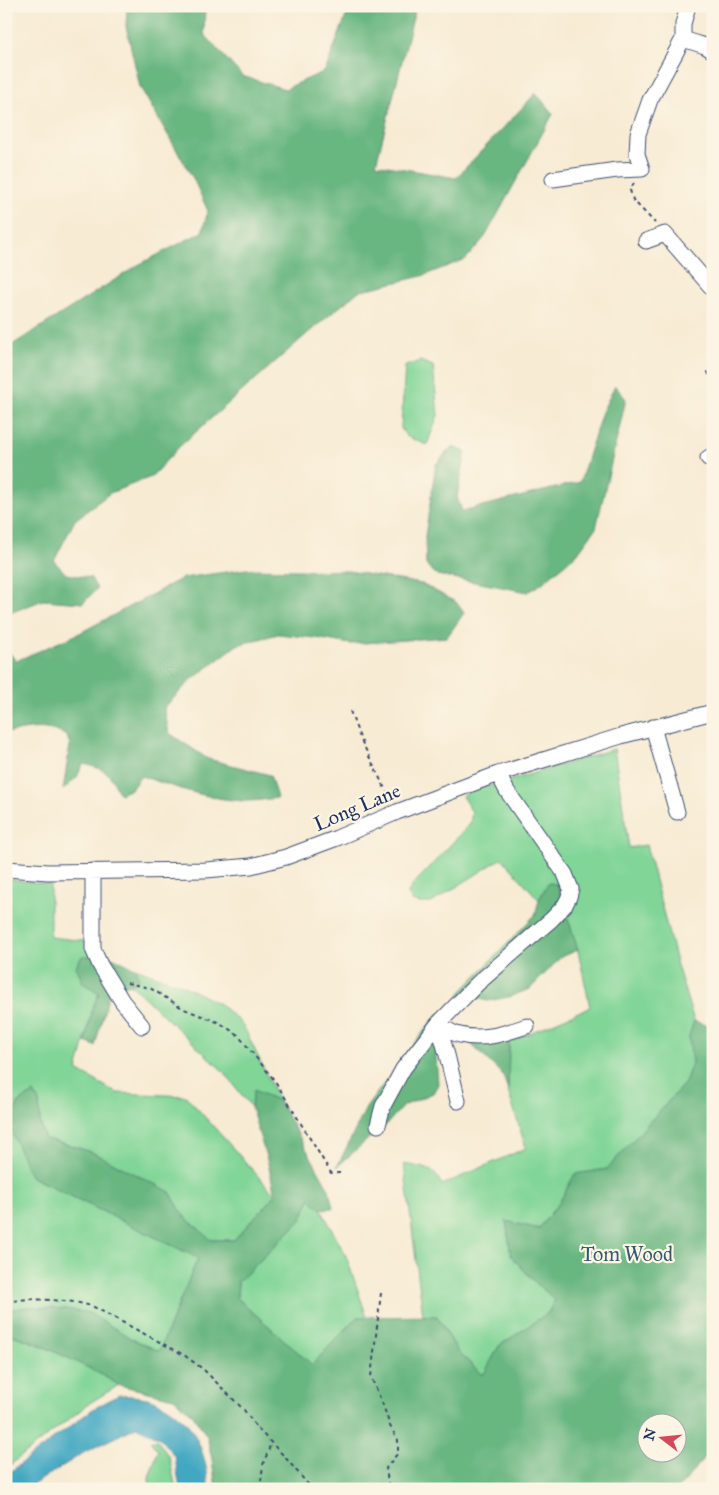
<svg xmlns="http://www.w3.org/2000/svg" width="719" height="1495" font-family="'IM FELL Great Primer',serif">
<style>
.green{fill:#81d597;stroke:#4e827a}
.forest{fill:#68b680;stroke:#42726f;fill-rule:evenodd}
.water{fill:#42a8c2;stroke:#2e6c90}
.lines{fill:none;stroke-linecap:round;stroke-linejoin:round}
.minor-casing{stroke:#3c4b70;stroke-width:17}
.path{stroke:#3c4b70;stroke-width:2;stroke-dasharray:4 4;stroke-linecap:butt}
.minor{stroke:#fff;stroke-width:15}
.labels{text-anchor:middle;dominant-baseline:central;stroke-width:4.5;stroke-linejoin:round;paint-order:stroke}
.street-label{font-size:20px;fill:#1b2f5e;stroke:#fcf5e5}
.park-label{font-size:20px;fill:#34586c;stroke:#fcf5e5}
</style>
<rect width="100%" height="100%" fill="#fcf5e5"/>
<filter id="ink" filterUnits="userSpaceOnUse"><feTurbulence type="fractalNoise" baseFrequency=".02" numOctaves="2"/><feDisplacementMap in="SourceGraphic" scale="10" xChannelSelector="R" yChannelSelector="G"/><feConvolveMatrix kernelMatrix="1 2 1 2 8 2 1 2 1" color-interpolation-filters="sRGB"/></filter>
<filter id="wash" filterUnits="userSpaceOnUse"><feTurbulence type="fractalNoise" baseFrequency=".0096" numOctaves="4" result="noise"/><feDisplacementMap in="SourceGraphic" scale="20" xChannelSelector="R" yChannelSelector="G"/><feGaussianBlur stdDeviation="1.12" result="paint"/><feColorMatrix in="noise" values="0 0 0 0 0 0 0 0 0 0 0 0 0 0 0 0 0 1.4 0 .05"/><feComposite in="paint" operator="in"/></filter>
<g filter="url(#wash)">
<rect width="100%" height="100%" fill="#f7ebd3"/>
<path class="green" d="M420,361L433,366L438,415L427,445L406,436L401,428L405,366Z
M614,749L629,848L646,845L676,962L694,1021L689,1036L692,1063L685,1083L607,1169L575,1174L560,1201L539,1229L506,1221L511,1256L537,1284L555,1299L548,1313L499,1346L485,1374H481L458,1352L437,1316H423L404,1164C423,1168 433,1166 442,1185L526,1148L508,1091L509,1042L590,1007L578,950L557,884L548,883L539,900L502,858L431,903H419L412,901L408,893L412,886L470,824L472,812L462,796L471,790L489,785L497,786L508,781Z
M6,879L50,884V937L94,942L83,983L99,993C88,1017 85,1045 77,1070L117,1093L186,1096L275,1195L234,1240H211L183,1215L170,1192L96,1154L73,1146L45,1139L40,1121L39,1102L30,1176L198,1258L159,1351L132,1339L89,1313L66,1309L29,1307L6,1310Z
M135,968L182,985L220,1004L243,1025L279,1101L254,1091L251,1107L224,1072L130,984L139,980Z
M310,1199L321,1209L346,1256L367,1317H357L312,1365L237,1298L238,1282L301,1220Z
M6,1333C46,1346 84,1364 119,1385L91,1402L6,1468Z
M157,1440L169,1457L176,1489H150L149,1477L158,1451L150,1441Z"/>
<path class="forest" d="M127,6H205L204,34L242,76L285,89L325,71L350,6H416L376,164L456,178L536,93L553,114L485,237L466,259L422,276L359,291L308,333L180,446L151,477L110,493L75,520L54,561L66,574L91,578L97,589L83,603L43,600L10,613L6,616V355L12,345L140,264L202,232L208,211L193,178L140,87L126,26Z
M615,386L626,399L596,528L577,554L541,584L528,592L437,575L426,565L425,536L436,464L452,447L466,452L457,497L462,511L580,482L602,412Z
M247,569L349,571L422,584L456,602L464,613L447,637L350,644L316,638L278,634L237,645L190,681L164,708L169,733L208,759L270,775L277,798C267,799 257,801 246,801C210,800 175,787 141,776L131,789L120,794C116,789 115,784 112,779C106,769 93,766 83,764L77,777L63,790L70,745L67,736C44,724 30,729 6,733V648L16,661L78,634L183,578Z
M548,883L557,884L578,950L561,957L530,989L509,997L488,1001L459,994L535,915L539,900Z
M82,956H110L135,968L139,980L109,993L95,1046L85,1042L93,1007L99,993L83,983L76,966Z
M439,1013L436,1057L438,1084L433,1093L403,1106L385,1126L377,1131L337,1167L366,1108L406,1053Z
M694,1021L713,1027V1442L700,1463L678,1489H216L212,1459L207,1436L193,1415L174,1398L119,1385L95,1371L37,1343L6,1333V1310L29,1307L66,1309L89,1313L132,1339L159,1351L198,1258L30,1176L8,1123L20,1101L34,1093L39,1102L40,1125L45,1139L73,1146L96,1154L170,1192L183,1215L211,1240H234L275,1195L268,1163L251,1107L254,1090L279,1101L329,1189L333,1208L321,1209L310,1199L301,1220L238,1282L237,1298L312,1365L357,1317L437,1316L458,1352L481,1374H484L499,1346L548,1313L555,1300L537,1284L511,1256L506,1221L539,1229L560,1201L575,1174L607,1169L685,1083L692,1063L689,1036ZM676,1422V1452H646V1422Z
M493,1036L509,1042L508,1091L503,1075L465,1038Z"/>
<path class="water" d="M119,1395C128,1396 138,1396 147,1398C161,1402 180,1414 189,1426C201,1442 209,1469 208,1489H180L175,1457L160,1438L136,1427L85,1452L26,1489H6V1475L93,1409Z"/>
</g>
<g filter="url(#ink)">
<g class="lines">
<g class="minor-casing">
<path id="minor" d="M683,39L705,46L713,51
M553,179L617,170L642,169L637,154L638,134L650,100L683,39V24L688,6
M646,241L665,234L713,289
M708,458L713,455
M653,727L677,812
M6,869L48,872L206,870L251,866L286,857L337,838L397,812L498,774L621,736L713,712
M93,871V949L100,965L122,1001L142,1026
M458,1101L447,1055L438,1024L477,984L552,919L565,905L569,897L571,889L565,874L507,791L498,774
M378,1125L383,1106L403,1069L438,1024C445,1028 453,1034 460,1035C483,1041 506,1033 527,1026"/>
</g>
<path class="path" d="M634,183L630,190L633,200L655,223
M713,365L708,372L713,385
M350,711L360,738L391,801
M127,983L150,988L184,1009L220,1023L238,1035L275,1081L331,1173H340
M381,1293L371,1377L383,1405L390,1426L398,1440V1453L386,1468L388,1483L391,1489
M6,1302L27,1299L52,1300L75,1302L92,1306L184,1355L203,1369L244,1410L257,1428L284,1456L312,1489
M260,1489L263,1465L271,1443"/>
<use href="#minor" class="minor"/>
</g>
</g>
<g class="labels">
<g class="street-label">
<text transform="translate(357 807) rotate(-23)">Long Lane</text>
</g>
<g class="park-label">
<text x="627" y="1254">Tom Wood</text>
</g>
</g>
<rect width="719" height="1495" fill="none" stroke="#fcf5e5" stroke-width="25"/>
<g transform="translate(662 1438) rotate(286)"><circle r="24" fill="#fcf5e5" stroke="#a2a6af"/>
<path d="M0-4L9 19L0 12L-9 19Z" fill="#d1495b"/>
<text y="-8" font-size="14" font-weight="bold" text-anchor="middle" fill="#1b2f5e">N</text>
</g>
</svg>
